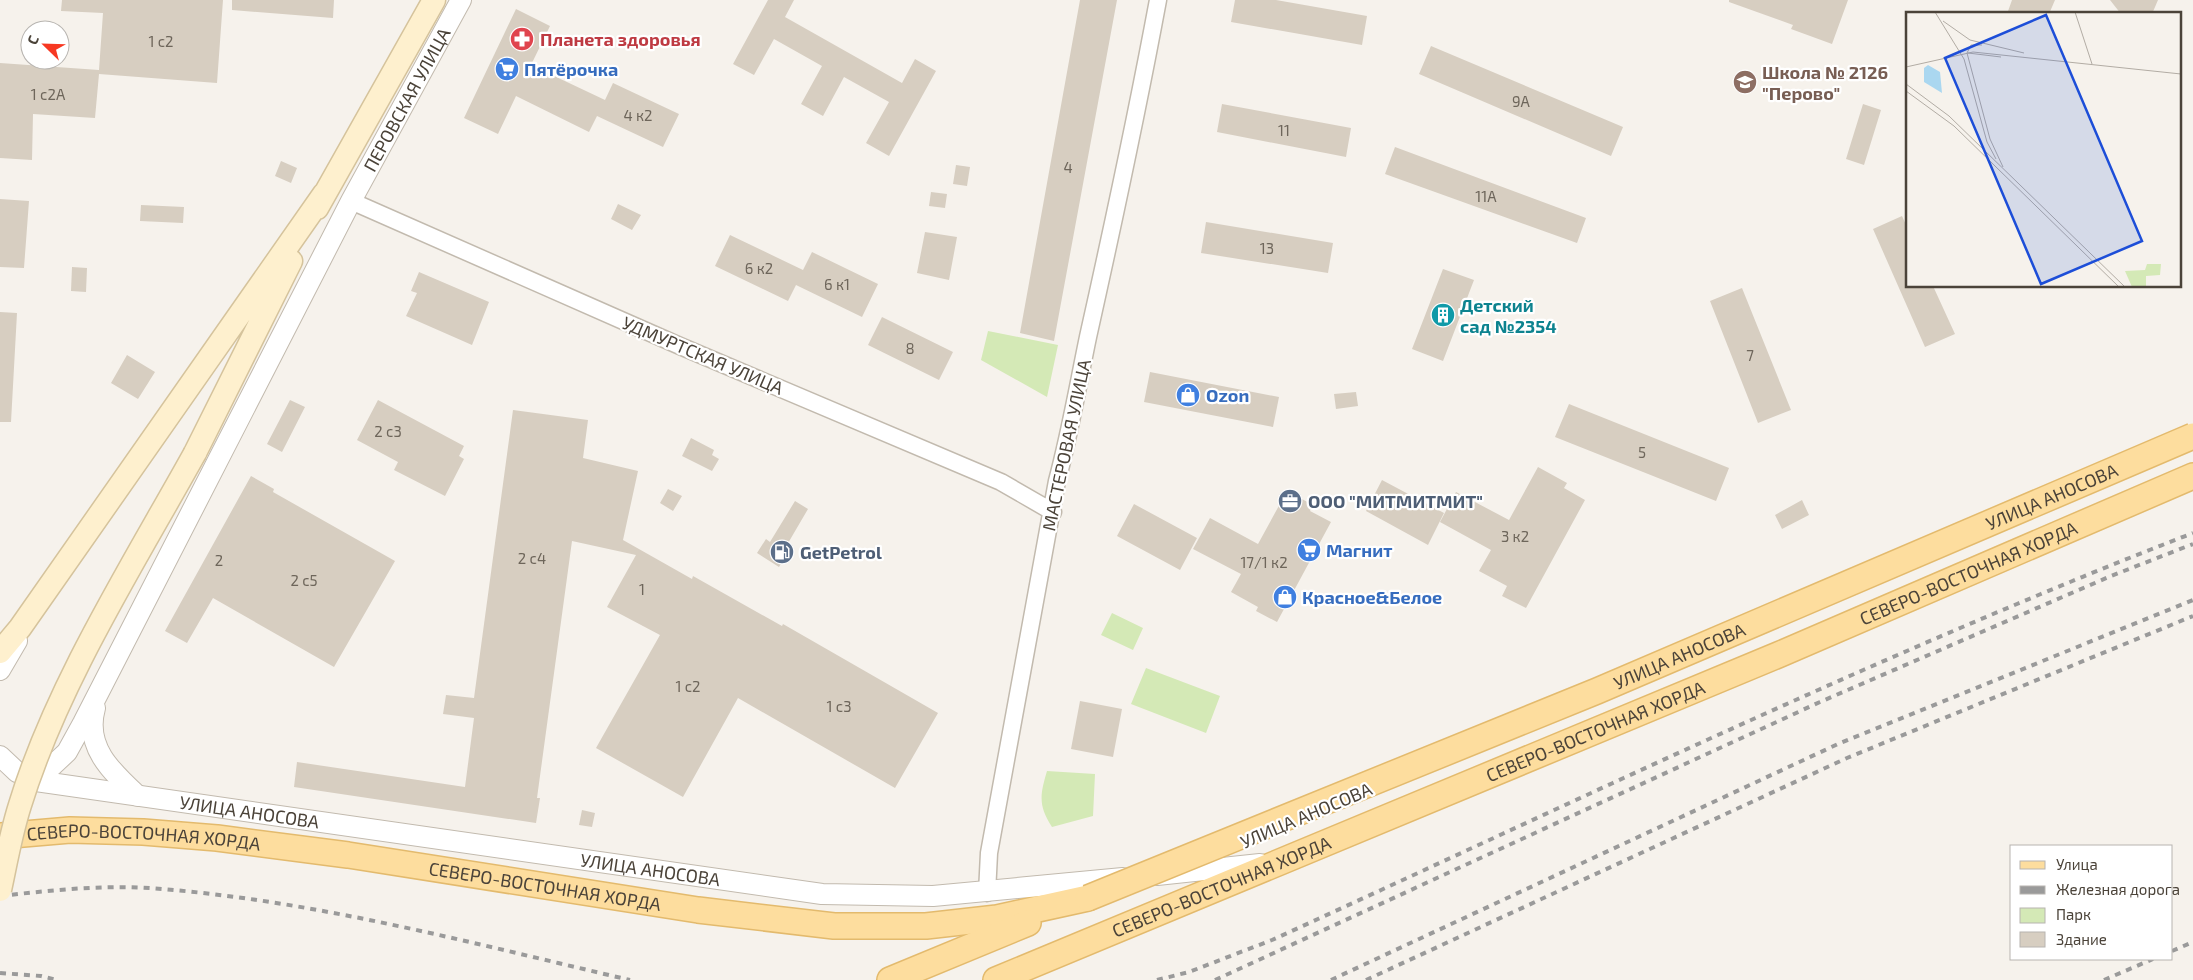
<svg xmlns="http://www.w3.org/2000/svg" width="2193" height="980" font-family="'Exo 2',sans-serif">
<style>
.green{fill:#d4e9b6}
.building{fill:#d7cec1}
.lines{fill:none;stroke-linecap:round;stroke-linejoin:round}
.minor-casing{stroke:#c2baae;stroke-width:19}
.tertiary-casing{stroke:#c2baae;stroke-width:22}
.secondary-casing{stroke:#d5c39c;stroke-width:25}
.primary-casing{stroke:#e3ba6d;stroke-width:28}
.minor{stroke:#fff;stroke-width:16}
.tertiary{stroke:#fff;stroke-width:20}
.secondary{stroke:#fef0ce;stroke-width:22}
.primary{stroke:#fddd9e;stroke-width:25}
.rail{stroke:#9a9a9a;stroke-width:4;stroke-dasharray:6 6;stroke-linecap:butt}
.secondary-bridge-casing{stroke:#d5c39c;stroke-width:25;stroke-linecap:butt}
.primary-bridge-casing{stroke:#e3ba6d;stroke-width:28;stroke-linecap:butt}
.secondary-bridge{stroke:#fef0ce;stroke-width:22}
.primary-bridge{stroke:#fddd9e;stroke-width:25}
.labels{text-anchor:middle;dominant-baseline:central;stroke-width:4.5;stroke-linejoin:round;paint-order:stroke}
.number-label{font-size:15px;fill:#6e665b}
.health-label{font-size:18px;font-weight:bold;fill:#be3a42;stroke:#fff;text-anchor:start}
.shop-label{font-size:18px;font-weight:bold;fill:#366cbe;stroke:#fff;text-anchor:start}
.education-label{font-size:18px;font-weight:bold;fill:#785e54;stroke:#fff;text-anchor:start}
.street-label{font-size:18px;fill:#4b4339;stroke:#fff}
.culture-label{font-size:18px;font-weight:bold;fill:#0d838f;stroke:#fff;text-anchor:start}
.service-label{font-size:18px;font-weight:bold;fill:#4e5e75;stroke:#fff;text-anchor:start}
.inset-road{fill:none;stroke:#b2aca4;stroke-width:1}
.view{fill:#1d4ed8;fill-opacity:0.15;stroke:#1d4ed8;stroke-width:2.5}
.inset-edge{fill:none;stroke:#4b4339;stroke-width:2.5}
</style>
<rect width="100%" height="100%" fill="#f6f2ec"/>
<path class="green" d="M988,331L1058,345L1047,397L981,360Z
M1112,613L1143,628L1133,650L1101,635Z
M1146,668L1220,696L1206,733L1131,704Z
M1047,771L1095,774L1093,816L1052,827C1038,805 1040,795 1047,771Z"/>
<path class="building" d="M62,0H223L217,83L99,74L95,118L33,114L32,160L0,158V63L99,70L103,13L61,11Z
M232,0H334L333,18L232,10Z
M768,0H794L785,17L902,83L915,59L936,71L889,156L866,143L889,102L844,77L823,116L801,104L822,66L774,39L754,75L733,64Z
M1080,0H1117L1054,341L1020,333Z
M1235,0H1276L1367,16L1362,45L1231,22Z
M1729,0H1848L1832,44L1791,29L1793,25L1729,2Z
M2012,0H2055L2049,14H2007Z
M2110,0H2158L2152,14H2121Z
M516,9L550,26L531,65L605,100L613,83L679,114L663,147L597,116L589,132L516,96L498,134L464,118Z
M1431,46L1623,127L1611,156L1419,74Z
M1222,104L1351,128L1346,157L1217,132Z
M1863,104L1881,110L1864,165L1846,159Z
M1395,147L1586,218L1577,243L1385,174Z
M281,161L297,168L291,183L275,176Z
M956,165L970,167L967,186L953,184Z
M931,192L947,194L945,208L929,206Z
M0,199L29,201L24,268L0,267Z
M618,204L641,215L632,230L611,219Z
M141,205L184,207L183,223L140,221Z
M1902,216L1907,227V286H1933L1955,334L1925,347L1873,229Z
M1206,222L1333,243L1328,273L1201,253Z
M925,232L957,237L949,280L917,273Z
M730,235L803,270L812,252L878,284L862,317L796,285L788,301L715,266Z
M72,267L87,268L86,292L71,291Z
M1443,269L1474,280L1443,361L1412,349Z
M419,272L489,302L472,345L406,316L417,293L411,291Z
M1742,288L1791,410L1758,423L1710,301Z
M0,312L17,313L11,422H0Z
M882,317L953,352L939,380L868,345Z
M127,355L155,372L138,399L111,383Z
M1150,372L1279,397L1273,427L1144,402Z
M1356,392L1358,406L1336,409L1334,394Z
M290,400L305,407L282,452L267,444Z
M378,400L464,446L459,456L464,459L445,496L394,470L398,462L357,440Z
M1569,404L1729,468L1716,501L1555,437Z
M513,410L588,420L583,458L638,471L623,540L692,579L693,576L782,626L783,624L938,713L895,788L738,698L683,797L596,748L660,635L607,607L636,555L572,541L537,798H540L536,823L294,787L297,762L465,787L474,718L443,714L446,695L474,698Z
M691,438L714,450L712,455L719,459L712,471L682,456Z
M1538,467L1567,483L1564,488L1585,500L1526,608L1502,596L1507,586L1479,571L1491,550L1440,522L1456,492L1509,520Z
M251,476L274,489L273,492L395,561L334,667L213,598L187,643L165,631Z
M1382,480L1444,513L1428,545L1366,511Z
M668,489L682,496L673,511L660,503Z
M1287,491L1313,505L1310,511L1331,522L1277,622L1256,611L1258,607L1231,592L1241,574L1193,549L1210,518L1258,544Z
M1802,500L1809,515L1782,529L1775,515Z
M795,501L808,509L784,550L788,552L779,567L757,553L766,539L770,542Z
M1134,504L1197,538L1180,570L1117,536Z
M1080,701L1122,709L1113,757L1071,749Z
M582,810L595,813L592,827L579,825Z"/>
<g class="lines">
<g class="minor-casing">
<path id="minor" d="M351,201L680,346L1001,482L1053,512
M987,893L989,853L1057,481C1070,433 1078,385 1088,337C1113,225 1137,113 1158,0"/>
</g>
<g class="tertiary-casing">
<g id="tertiary">
<path d="M0,670L17,641"/>
<path d="M95,708C84,747 112,772 138,796"/>
<path id="s1" d="M0,756L17,772L36,781L822,894L933,896L1123,878"/>
<path id="s2" d="M36,781L67,752L83,723L351,201L461,0"/>
<path d="M1157,875L1260,864"/>
</g>
</g>
<g class="secondary-casing">
<path id="secondary" d="M317,208L434,0
M195,453L291,261
M0,652L20,628L324,194"/>
</g>
<g class="primary-casing">
<g id="primary">
<path id="s3" d="M0,836L70,830L143,832L217,838L348,855L698,910L834,926H926L997,918L1088,898"/>
<path d="M890,980L1028,923"/>
<path id="s4" d="M996,980L1778,655L2193,476"/>
</g>
</g>
<use href="#minor" class="minor"/>
<use href="#tertiary" class="tertiary"/>
<use href="#secondary" class="secondary"/>
<use href="#primary" class="primary"/>
<path class="rail" d="M0,896C54,890 108,884 162,889C321,902 475,944 630,980
M2172,951L2193,942
M0,973L41,976L57,980
M1157,980L1189,972L1272,940C1577,801 1880,654 2193,533
M1215,980L1820,702L2111,576L2193,544
M1331,980L1838,744L2193,600
M1366,980L1847,758L2193,616
M2104,980L2153,959"/>
<g class="secondary-bridge-casing">
<path id="secondary-bridge" d="M0,890C6,862 11,833 20,805C57,684 134,563 195,453"/>
</g>
<g class="primary-bridge-casing">
<g id="primary-bridge">
<path id="s5" d="M1088,898L1597,691L2193,436"/>
</g>
</g>
<use href="#secondary-bridge" class="secondary-bridge"/>
<use href="#primary-bridge" class="primary-bridge"/>
</g>
<defs>
<g id="pharmacy-disc" transform="scale(1.25)"><circle r="9.5" fill="#e0444e" stroke="#fff"/><path d="M-2-6h4v4h4v4h-4v4h-4v-4h-4v-4h4Z" fill="#fff"/></g>
<g id="supermarket-disc" transform="scale(1.25)"><circle r="9.5" fill="#3f7fe0" stroke="#fff"/><path d="M-6-5.5h2.5l.6 2H6L4.5 2H-2.5L-4.4-4H-6ZM-1.5 3.2a1.3 1.3 0 1 0 .1 0ZM3 3.2a1.3 1.3 0 1 0 .1 0Z" fill="#fff"/></g>
<g id="school-disc" transform="scale(1.25)"><circle r="9.5" fill="#8d6e63" stroke="#fff"/><path d="M0-5L7-2L0 1L-7-2ZM-4 1L0 2.5L4 1V4Q0 6-4 4Z" fill="#fff"/></g>
<g id="building-disc" transform="scale(1.25)"><circle r="9.5" fill="#0f9aa8" stroke="#fff"/><path d="M-4-6H4V6H1V3H-1V6H-4ZM-2.5-4.3h1.7v1.8h-1.7ZM.8-4.3h1.7v1.8H.8ZM-2.5-1h1.7V.8h-1.7ZM.8-1h1.7V.8H.8Z" fill="#fff"/></g>
<g id="shop-disc" transform="scale(1.25)"><circle r="9.5" fill="#3f7fe0" stroke="#fff"/><path d="M-5-2.5h2.3a2.7 3.5 0 0 1 5.4 0H5L5.5 6h-11ZM-1.5-2.5h3a1.5 2.3 0 0 0-3 0Z" fill="#fff"/></g>
<g id="office-disc" transform="scale(1.25)"><circle r="9.5" fill="#5c6f8a" stroke="#fff"/><path d="M-6-3h4V-5.5h4V-3h4V5H-6ZM-1-4.5V-3h2v-1.5ZM-6 0V1H6V0Z" fill="#fff"/></g>
<g id="fuel-disc" transform="scale(1.25)"><circle r="9.5" fill="#5c6f8a" stroke="#fff"/><path d="M-5.5-6h7V0h2V4h1.3V-2.5L3-4.5l.8-.8L6-3V5H2.5V1h-1V6h-7ZM-4.2-4.7v3.2H.2V-4.7Z" fill="#fff"/></g>
</defs>
<g fill-rule="evenodd">
<use href="#pharmacy-disc" x="522" y="39"/>
<use href="#supermarket-disc" x="507" y="69"/>
<use href="#school-disc" x="1745" y="82"/>
<use href="#building-disc" x="1443" y="315"/>
<use href="#shop-disc" x="1188" y="395"/>
<use href="#office-disc" x="1290" y="501"/>
<use href="#supermarket-disc" x="1309" y="550"/>
<use href="#fuel-disc" x="782" y="552"/>
<use href="#shop-disc" x="1285" y="597"/>
</g>
<g class="labels">
<g class="number-label">
<text x="161" y="41">1 с2</text>
<text x="48" y="94">1 с2А</text>
<text x="1521" y="101">9А</text>
<text x="638" y="115">4 к2</text>
<text x="1284" y="130">11</text>
<text x="1068" y="167">4</text>
<text x="1486" y="196">11А</text>
<text x="1267" y="248">13</text>
<text x="759" y="268">6 к2</text>
<text x="837" y="284">6 к1</text>
<text x="910" y="348">8</text>
<text x="1750" y="355">7</text>
<text x="388" y="431">2 с3</text>
<text x="1642" y="452">5</text>
<text x="1515" y="536">3 к2</text>
<text x="532" y="558">2 с4</text>
<text x="219" y="560">2</text>
<text x="1264" y="562">17/1 к2</text>
<text x="304" y="580">2 с5</text>
<text x="642" y="589">1</text>
<text x="688" y="686">1 с2</text>
<text x="839" y="706">1 с3</text>
</g>
<g class="health-label">
<text x="540" y="39">Планета здоровья</text>
</g>
<g class="shop-label">
<text x="524" y="69">Пятёрочка</text>
<text x="1206" y="395">Ozon</text>
<text x="1326" y="550">Магнит</text>
<text x="1302" y="597">Красное&amp;Белое</text>
</g>
<g class="education-label">
<text x="1762" y="72">Школа № 2126<tspan x="1762" dy="21">"Перово"</tspan></text>
</g>
<g class="street-label">
<text stroke="none"><textPath href="#s2" startOffset="778">ПЕРОВСКАЯ УЛИЦА</textPath></text>
<text transform="translate(703 355) rotate(23)">УДМУРТСКАЯ УЛИЦА</text>
<text transform="translate(1066 445) rotate(-78)">МАСТЕРОВАЯ УЛИЦА</text>
<text stroke="none"><textPath href="#s5" startOffset="1044">УЛИЦА АНОСОВА</textPath></text>
<text stroke="none"><textPath href="#s4" startOffset="1054">СЕВЕРО-ВОСТОЧНАЯ ХОРДА</textPath></text>
<text stroke="none"><textPath href="#s5" startOffset="639">УЛИЦА АНОСОВА</textPath></text>
<text stroke="none"><textPath href="#s4" startOffset="649">СЕВЕРО-ВОСТОЧНАЯ ХОРДА</textPath></text>
<text stroke="none"><textPath href="#s1" startOffset="260">УЛИЦА АНОСОВА</textPath></text>
<text transform="translate(1306 815) rotate(-23)">УЛИЦА АНОСОВА</text>
<text stroke="none"><textPath href="#s3" startOffset="144">СЕВЕРО-ВОСТОЧНАЯ ХОРДА</textPath></text>
<text stroke="none"><textPath href="#s1" startOffset="665">УЛИЦА АНОСОВА</textPath></text>
<text stroke="none"><textPath href="#s3" startOffset="549">СЕВЕРО-ВОСТОЧНАЯ ХОРДА</textPath></text>
<text stroke="none"><textPath href="#s4" startOffset="244">СЕВЕРО-ВОСТОЧНАЯ ХОРДА</textPath></text>
</g>
<g class="culture-label">
<text x="1460" y="305">Детский<tspan x="1460" dy="21">сад №2354</tspan></text>
</g>
<g class="service-label">
<text x="1308" y="501">ООО "МИТМИТМИТ"</text>
<text x="800" y="552">GetPetrol</text>
</g>
</g>
<g transform="translate(1906 12)">
<rect width="275" height="275" fill="#f6f2ec"/>
<path d="M241,252H255L254,263L240,264V275H226L219,259L239,258Z" fill="#d4e9b6"/>
<path d="M22,53L34,60L36,81L18,70V56Z" fill="#aad7f0"/>
<path class="inset-road" d="M29,0L58,47L81,130L90,147M169,0L186,52M37,9L64,28L118,41M76,33H65L61,41L84,127L97,155M62,41L95,45M0,55L67,40L275,62M0,72L43,104L219,275M0,79L48,114L213,275"/>
<path class="view" d="M140,3L236,229L135,272L39,46Z"/>
<rect width="275" height="275" class="inset-edge"/>
</g>
<rect x="2010" y="845" width="162" height="115" fill="#ffffff" stroke="#b7b4b0"/>
<rect x="2020" y="861" width="25" height="8" fill="#fddd9e" stroke="#b7b4b0"/>
<text x="2056" y="870" font-size="15" fill="#4b4339">Улица</text>
<rect x="2020" y="886" width="25" height="8" fill="#9a9a9a" stroke="#b7b4b0"/>
<text x="2056" y="895" font-size="15" fill="#4b4339">Железная дорога</text>
<rect x="2020" y="908" width="25" height="15" fill="#d4e9b6" stroke="#b7b4b0"/>
<text x="2056" y="920" font-size="15" fill="#4b4339">Парк</text>
<rect x="2020" y="932" width="25" height="15" fill="#d7cec1" stroke="#b7b4b0"/>
<text x="2056" y="945" font-size="15" fill="#4b4339">Здание</text>
<g transform="translate(45 45) rotate(293)"><circle r="24" fill="#ffffff" stroke="#b7b4b0"/>
<path d="M0-4L9 19L0 12L-9 19Z" fill="#f73822"/>
<text y="-8" font-size="14" font-weight="bold" text-anchor="middle" fill="#4b4339">С</text>
</g>
</svg>
